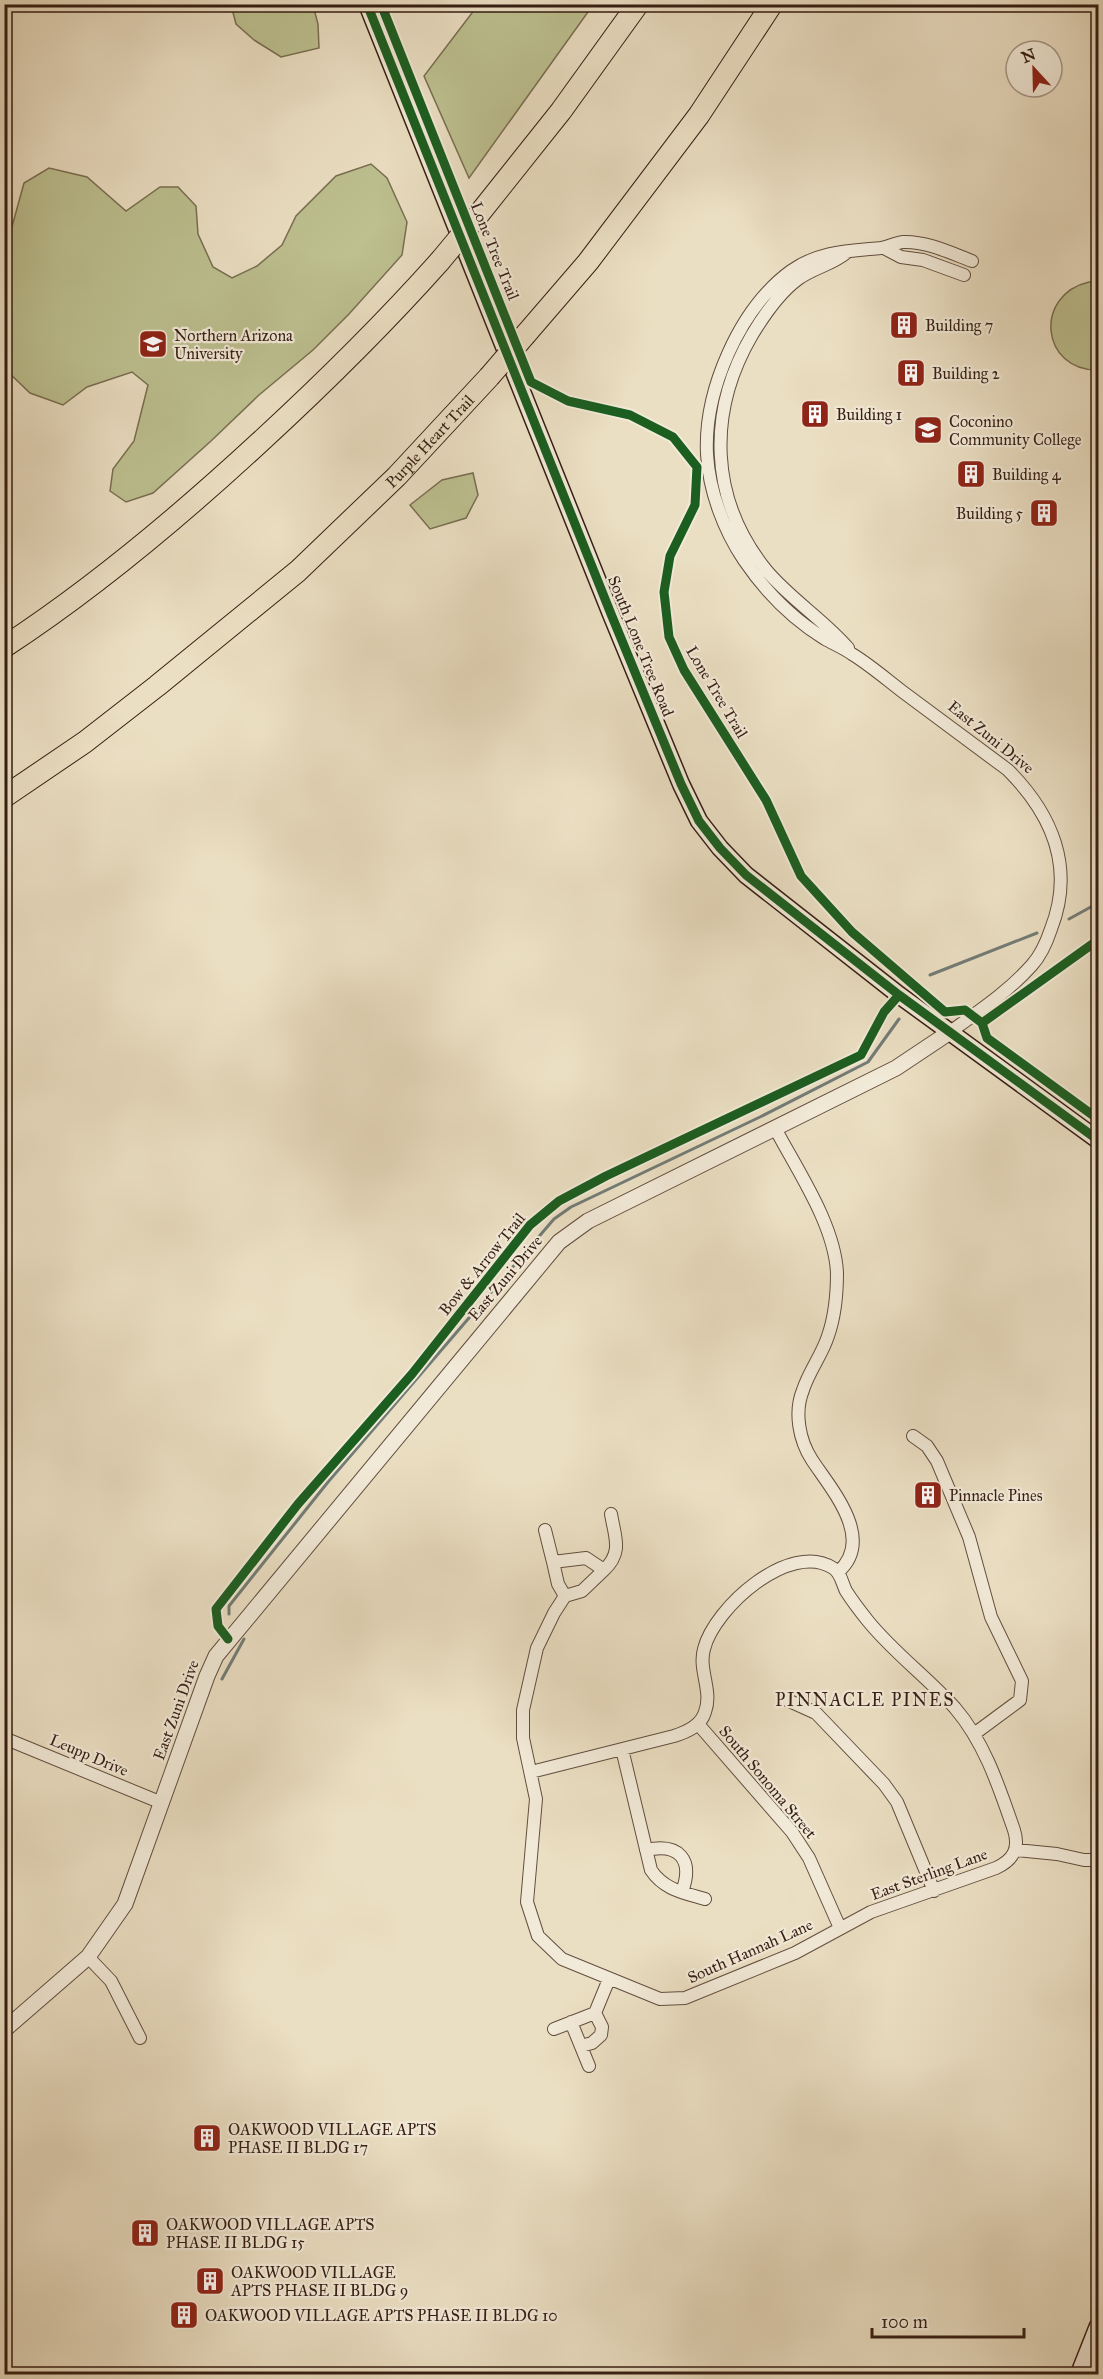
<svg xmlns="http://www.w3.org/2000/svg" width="1103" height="2379" font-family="'IM FELL Great Primer',serif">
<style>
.green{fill:#bdc090;stroke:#796e52;stroke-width:1.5}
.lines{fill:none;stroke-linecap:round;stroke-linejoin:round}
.stream{stroke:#727c77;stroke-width:3}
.minor-casing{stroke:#624e3f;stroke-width:14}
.tertiary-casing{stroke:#624e3f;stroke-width:17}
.secondary-casing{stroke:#351d13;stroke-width:19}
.motorway-casing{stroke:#351d13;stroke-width:23}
.minor{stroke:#f2ead8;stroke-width:12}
.tertiary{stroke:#f2ead8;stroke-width:15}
.secondary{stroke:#f2ead8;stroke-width:16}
.motorway{stroke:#ebdfc3;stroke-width:21}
.motorway-bridge-casing{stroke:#351d13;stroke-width:23;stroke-linecap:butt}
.motorway-bridge{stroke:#ebdfc3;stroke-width:21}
.cycleway-casing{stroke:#f2ead8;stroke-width:13}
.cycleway{stroke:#1b5e20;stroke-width:9}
.labels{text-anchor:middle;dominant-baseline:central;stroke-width:4.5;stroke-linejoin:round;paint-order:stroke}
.street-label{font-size:16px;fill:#351d13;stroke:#f2ead8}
.poi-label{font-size:16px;fill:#351d13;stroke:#f2ead8;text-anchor:start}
.neighbourhood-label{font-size:18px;letter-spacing:1.5px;fill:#351d13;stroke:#f2ead8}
</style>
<rect width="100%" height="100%" fill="#ebdfc3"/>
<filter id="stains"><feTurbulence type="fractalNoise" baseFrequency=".00333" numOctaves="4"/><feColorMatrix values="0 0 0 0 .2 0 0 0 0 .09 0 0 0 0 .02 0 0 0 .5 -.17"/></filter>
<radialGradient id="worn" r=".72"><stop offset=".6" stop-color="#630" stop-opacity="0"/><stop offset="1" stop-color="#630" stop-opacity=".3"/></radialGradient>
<path class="green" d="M231,5H313L318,24L319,48L281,57L254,40L236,24Z
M478,5H593L469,178L424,76Z
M371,164L387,178L407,222L402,255L349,314L313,350L259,395L211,441L153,493L126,502L110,491L113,469L134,441L148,385L132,372L87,387L63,405L30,393L5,369V252L24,183L49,168L87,177L126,211L160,187H178L196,206L198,234L213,267L232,278L257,266L282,245L296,216L336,176Z
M1089,282H1098V370C1041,371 1033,295 1089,282Z
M473,473L478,495L466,518L430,529L410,505L442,480Z"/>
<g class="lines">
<path class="stream" d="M1069,919L1098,903
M930,975L1037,933
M229,1614V1606L328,1482L554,1219L571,1207L760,1117L868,1062L899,1019
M222,1679L244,1639"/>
<g class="minor-casing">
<path id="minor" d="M884,248L901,257L923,260L964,275
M846,253C831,265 813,268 798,279C779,293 764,315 752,335C707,412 709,499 766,570C790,599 823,619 848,648
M950,1032C979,1011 1008,992 1032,965C1041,955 1047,941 1051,929C1075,868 1052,814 1008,770C973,744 938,718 903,692C886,679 870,665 852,654C844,648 834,644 825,639C793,619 765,591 744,560C724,530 709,491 707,454C704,391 739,309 791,271C819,251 848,251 881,248C888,247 895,243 903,242C926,241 951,253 972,261
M775,1128C797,1170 835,1225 837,1273C837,1294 835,1316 828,1336C822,1355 809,1371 803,1390C794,1412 799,1440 812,1460C831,1489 876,1539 838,1572
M913,1436L927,1446L937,1461L969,1537L991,1617L1022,1681L1020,1700L974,1734
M545,1530L553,1562
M604,1570C623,1552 615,1538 611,1514
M785,1699L816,1713L884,1784L897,1802L934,1891
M698,1724L792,1832L809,1858L840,1928
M4,1738L162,1803
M622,1749L651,1870C664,1890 685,1893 705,1899
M531,1772L674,1736C687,1732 701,1726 705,1712C713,1691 698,1670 704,1649C714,1608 790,1540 833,1568C841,1573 842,1583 846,1591C853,1602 860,1611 868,1621C894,1653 927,1677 955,1708C985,1743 999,1787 1014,1830C1020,1849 1013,1860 996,1868L871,1912L795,1953L685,1998L660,1999L562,1959L538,1936L527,1902L536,1799L523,1738V1710L537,1648L554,1613L565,1596L582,1591L604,1570L586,1558L553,1562L558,1584L565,1596
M646,1850C679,1843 694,1859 682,1892
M1016,1850L1057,1854L1084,1860H1098
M88,1957L111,1981L140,2038
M571,2022L589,2066
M554,2029L595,2013L609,1979
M581,2046L592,2043L601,2035L602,2027L595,2013"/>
</g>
<g class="tertiary-casing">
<path id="tertiary" d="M4,2030L88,1957L125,1904L207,1676L216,1656L559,1242L588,1221L896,1068L950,1032"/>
</g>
<g class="secondary-casing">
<path id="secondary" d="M367,4L611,614L681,784L699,821L720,848L746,875L899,995L1098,1140
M1079,2374L1098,2326
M1095,2374L1098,2366"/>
</g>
<g class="motorway-casing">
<g id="motorway">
<path d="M479,214L561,111L638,4"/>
<path d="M526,334L588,262L699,115L772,4"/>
<path d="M4,647C96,587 180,516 260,442C323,384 383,325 440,261"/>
<path id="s1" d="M4,797L85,742L157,686L298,571L397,476L489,377"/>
</g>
</g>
<use href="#minor" class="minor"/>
<use href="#tertiary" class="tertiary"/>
<use href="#secondary" class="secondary"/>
<use href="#motorway" class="motorway"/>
<g class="motorway-bridge-casing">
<path id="motorway-bridge" d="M440,261L479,214
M489,377L526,334"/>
</g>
<use href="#motorway-bridge" class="motorway-bridge"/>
<g class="cycleway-casing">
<path id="cycleway" d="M367,4L611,614L681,784L699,821L720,848L746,875L899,995L1098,1140
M381,4L531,382L568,401L630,415L673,437L697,467L695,505L670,556L664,592L669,637L684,670L766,800L801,876L852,932L945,1012L965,1010L982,1023L987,1038L1098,1119
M982,1023L1098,940
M228,1639L218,1626L216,1609L298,1504L412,1374L530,1225L559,1201L606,1176L861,1055L884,1012L899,995"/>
</g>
<use href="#cycleway" class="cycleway"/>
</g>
<defs>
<g id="building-square" transform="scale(1.5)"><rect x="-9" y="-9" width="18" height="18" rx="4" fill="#8f2418" stroke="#f2ead8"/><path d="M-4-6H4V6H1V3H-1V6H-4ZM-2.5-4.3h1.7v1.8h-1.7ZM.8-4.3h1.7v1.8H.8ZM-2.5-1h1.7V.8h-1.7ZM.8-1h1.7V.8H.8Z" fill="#fff"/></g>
<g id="university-square" transform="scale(1.5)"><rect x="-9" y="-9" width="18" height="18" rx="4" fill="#8f2418" stroke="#f2ead8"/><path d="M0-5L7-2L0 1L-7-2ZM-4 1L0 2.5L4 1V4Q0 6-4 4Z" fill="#fff"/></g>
</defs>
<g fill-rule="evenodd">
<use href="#building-square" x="904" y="325"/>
<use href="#university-square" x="153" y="344"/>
<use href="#building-square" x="911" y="373"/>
<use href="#building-square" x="815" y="414"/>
<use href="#university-square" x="928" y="430"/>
<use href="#building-square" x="971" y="474"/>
<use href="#building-square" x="1044" y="513"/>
<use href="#building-square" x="928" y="1495"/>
<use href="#building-square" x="207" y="2138"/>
<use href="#building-square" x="145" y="2233"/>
<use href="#building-square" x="210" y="2281"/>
<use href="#building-square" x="184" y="2315"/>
</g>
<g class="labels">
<g class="street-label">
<text transform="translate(495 251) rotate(68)">Lone Tree Trail</text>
<text stroke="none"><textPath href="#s1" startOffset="556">Purple Heart Trail</textPath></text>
<text transform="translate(641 646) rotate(68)">South Lone Tree Road</text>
<text transform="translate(717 692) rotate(59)">Lone Tree Trail</text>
<text transform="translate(991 737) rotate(39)">East Zuni Drive</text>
<text transform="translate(482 1264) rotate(-51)">Bow &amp; Arrow Trail</text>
<text transform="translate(505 1278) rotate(-50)">East Zuni Drive</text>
<text transform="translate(176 1710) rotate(-70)">East Zuni Drive</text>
<text transform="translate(89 1755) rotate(23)">Leupp Drive</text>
<text transform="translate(768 1782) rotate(50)">South Sonoma Street</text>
<text transform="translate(929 1874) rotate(-20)">East Sterling Lane</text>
<text transform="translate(750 1951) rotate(-24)">South Hannah Lane</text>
</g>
<g class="poi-label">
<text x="925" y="325">Building 7</text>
<text x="174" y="335">Northern Arizona<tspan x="174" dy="18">University</tspan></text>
<text x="932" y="373">Building 2</text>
<text x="836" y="414">Building 1</text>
<text x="949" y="421">Coconino<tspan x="949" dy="18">Community College</tspan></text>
<text x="992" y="474">Building 4</text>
<text x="1023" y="513" text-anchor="end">Building 5</text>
<text x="949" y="1495">Pinnacle Pines</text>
<text x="228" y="2129">OAKWOOD VILLAGE APTS<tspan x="228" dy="18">PHASE II BLDG 17</tspan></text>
<text x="166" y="2224">OAKWOOD VILLAGE APTS<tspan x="166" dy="18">PHASE II BLDG 15</tspan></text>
<text x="231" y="2272">OAKWOOD VILLAGE<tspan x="231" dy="18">APTS PHASE II BLDG 9</tspan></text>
<text x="205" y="2315">OAKWOOD VILLAGE APTS PHASE II BLDG 10</text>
</g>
<g class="neighbourhood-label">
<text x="865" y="1700">PINNACLE PINES</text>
</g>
</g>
<rect width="1103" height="2379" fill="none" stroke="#ebdfc3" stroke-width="24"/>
<rect x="6" y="6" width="1091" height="2367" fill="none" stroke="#351d13" stroke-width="3"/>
<rect x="12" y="12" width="1079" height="2355" fill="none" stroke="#351d13" stroke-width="1.5"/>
<g transform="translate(1034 69) rotate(338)"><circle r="28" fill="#f2ead8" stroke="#a69889" stroke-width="1.5"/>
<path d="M0-4.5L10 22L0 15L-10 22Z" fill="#8f2418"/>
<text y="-9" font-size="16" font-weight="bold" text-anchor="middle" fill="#351d13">N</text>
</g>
<path d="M872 2328v9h152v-9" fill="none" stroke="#351d13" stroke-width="3"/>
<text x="881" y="2328" font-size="18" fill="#351d13" stroke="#f2ead8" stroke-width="4.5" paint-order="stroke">100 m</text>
<rect width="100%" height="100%" filter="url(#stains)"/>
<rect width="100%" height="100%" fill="url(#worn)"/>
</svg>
